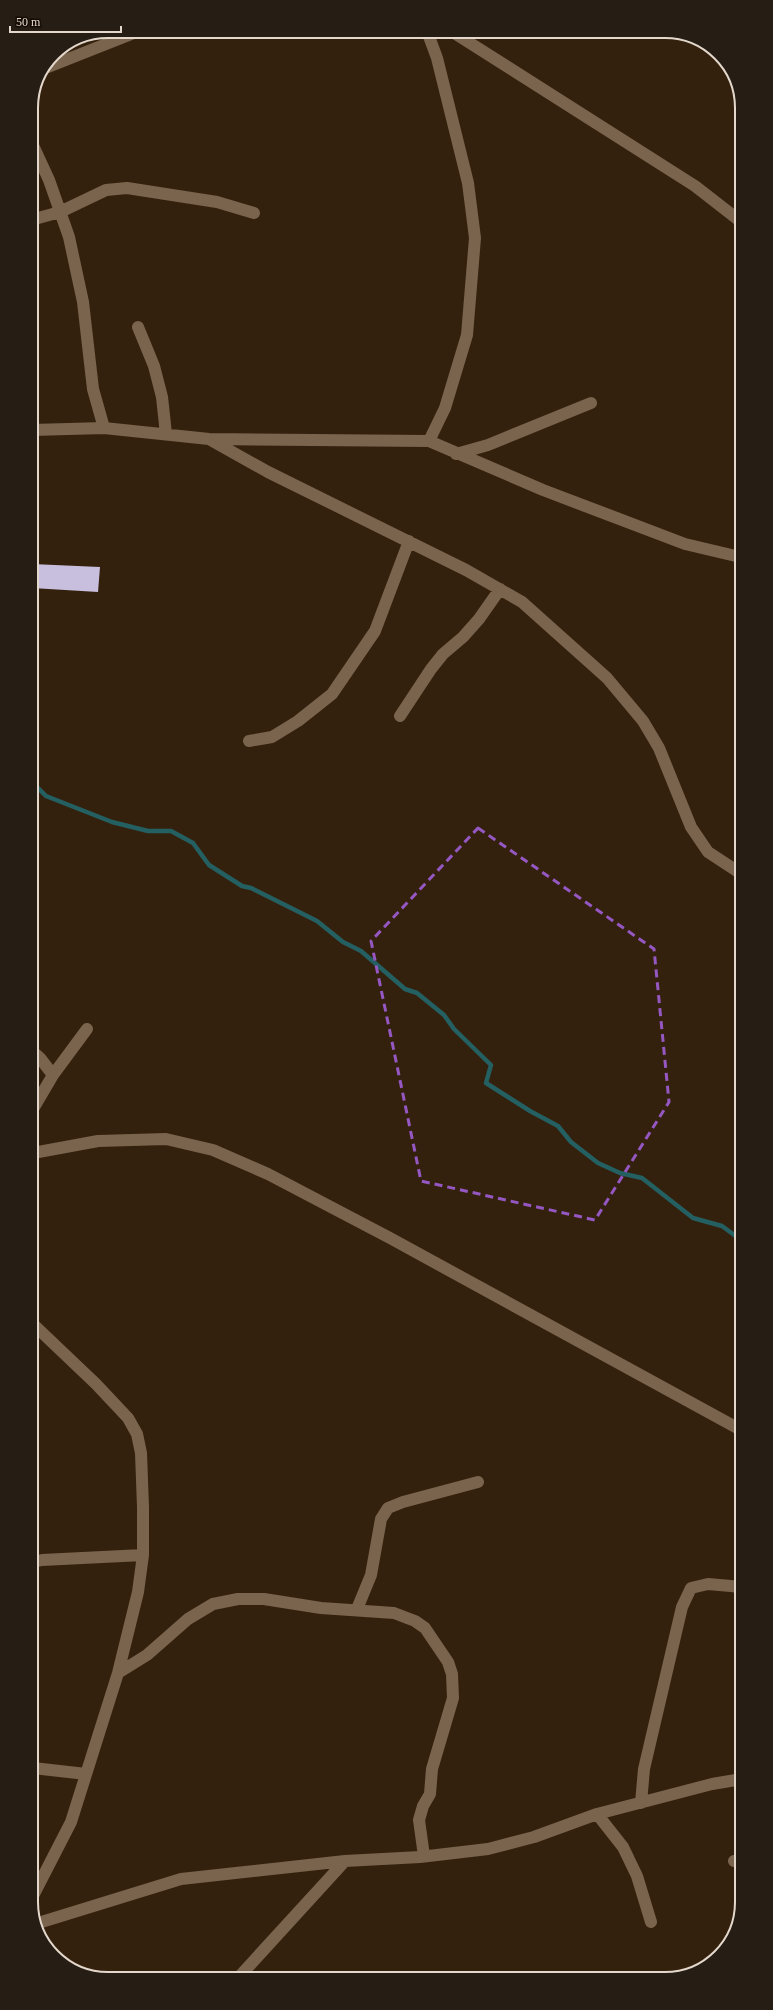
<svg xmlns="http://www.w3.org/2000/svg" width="773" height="2010" font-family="Georgia,serif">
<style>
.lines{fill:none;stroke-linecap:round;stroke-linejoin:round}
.stream{stroke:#245f61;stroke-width:4.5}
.building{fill:#c8bfde}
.street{stroke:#7a644e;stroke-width:12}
.marked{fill:none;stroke:#9557c2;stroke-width:3;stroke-dasharray:8 5;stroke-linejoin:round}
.rim{fill:none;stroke:#e4d8cc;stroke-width:2}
</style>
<rect width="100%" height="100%" fill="#34210d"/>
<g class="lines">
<path class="stream" d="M32,782L46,796L112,822L148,831H171L193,843L209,865L242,886L251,888L317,921L343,942L361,951L405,989L417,993L444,1015L454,1029L491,1065L486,1083L530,1111L558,1126L571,1142L598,1163L620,1173L642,1178L693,1218L722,1226L741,1240"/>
</g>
<path class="building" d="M32,564L100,567L98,592L32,588Z"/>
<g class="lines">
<path class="street" d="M427,31L437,58L468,183L475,238L467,335L445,408L429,441
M451,31L695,186L740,221
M48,67L139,31
M31,141L49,180L69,237L83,302L93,389L104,428
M31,220L60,212L106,190L127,188L217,202L254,213
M138,327L154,366L162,397L166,434
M32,430L104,428L209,439L429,441L543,490L685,544L740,557
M209,439L268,472L466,570L522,602L607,678L643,721L659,748L691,827L708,852L740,873
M456,454L488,445L591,403
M400,716L431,669L443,654L463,637L479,619L500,589
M249,741L272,737L298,721L332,694L375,631L409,541
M32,1051L40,1058L53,1075
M33,1109L53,1075L87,1029
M33,1153L98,1141L166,1139L213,1150L268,1174L390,1238L741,1430
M33,1324L96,1384L128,1418L137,1434L141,1453L143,1507V1555L138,1592L118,1673L71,1822L34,1894
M33,1562L42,1560L143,1555
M357,1609L371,1575L381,1519L388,1508L403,1502L478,1482
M118,1673L147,1655L188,1619L213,1604L238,1599H264L321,1608L394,1613L415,1621L425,1628L448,1662L452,1674L453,1698L432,1769L430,1794L423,1806L419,1820L424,1856
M33,1768L86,1774
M641,1803L644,1769L682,1607L691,1588L708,1584L742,1587
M597,1814L623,1847L637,1876L651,1922
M734,1861L742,1860
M35,1924L181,1879L345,1861L420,1857L488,1849L534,1837L597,1814L712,1784L742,1779
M238,1978L345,1861"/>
</g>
<path class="marked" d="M478,828L654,949L669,1102L595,1220L421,1181L371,941Z"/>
<path d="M0 0H773V2010H0ZM108 38H665A70 70 0 0 1 735 108V1902A70 70 0 0 1 665 1972H108A70 70 0 0 1 38 1902V108A70 70 0 0 1 108 38Z" fill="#261d15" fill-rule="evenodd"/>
<path class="rim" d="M108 38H665A70 70 0 0 1 735 108V1902A70 70 0 0 1 665 1972H108A70 70 0 0 1 38 1902V108A70 70 0 0 1 108 38Z"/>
<path d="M10 26v6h111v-6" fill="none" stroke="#e4d8cc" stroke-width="2"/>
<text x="16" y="26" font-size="12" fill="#e4d8cc" stroke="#150d05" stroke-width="3" paint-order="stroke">50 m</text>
</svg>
